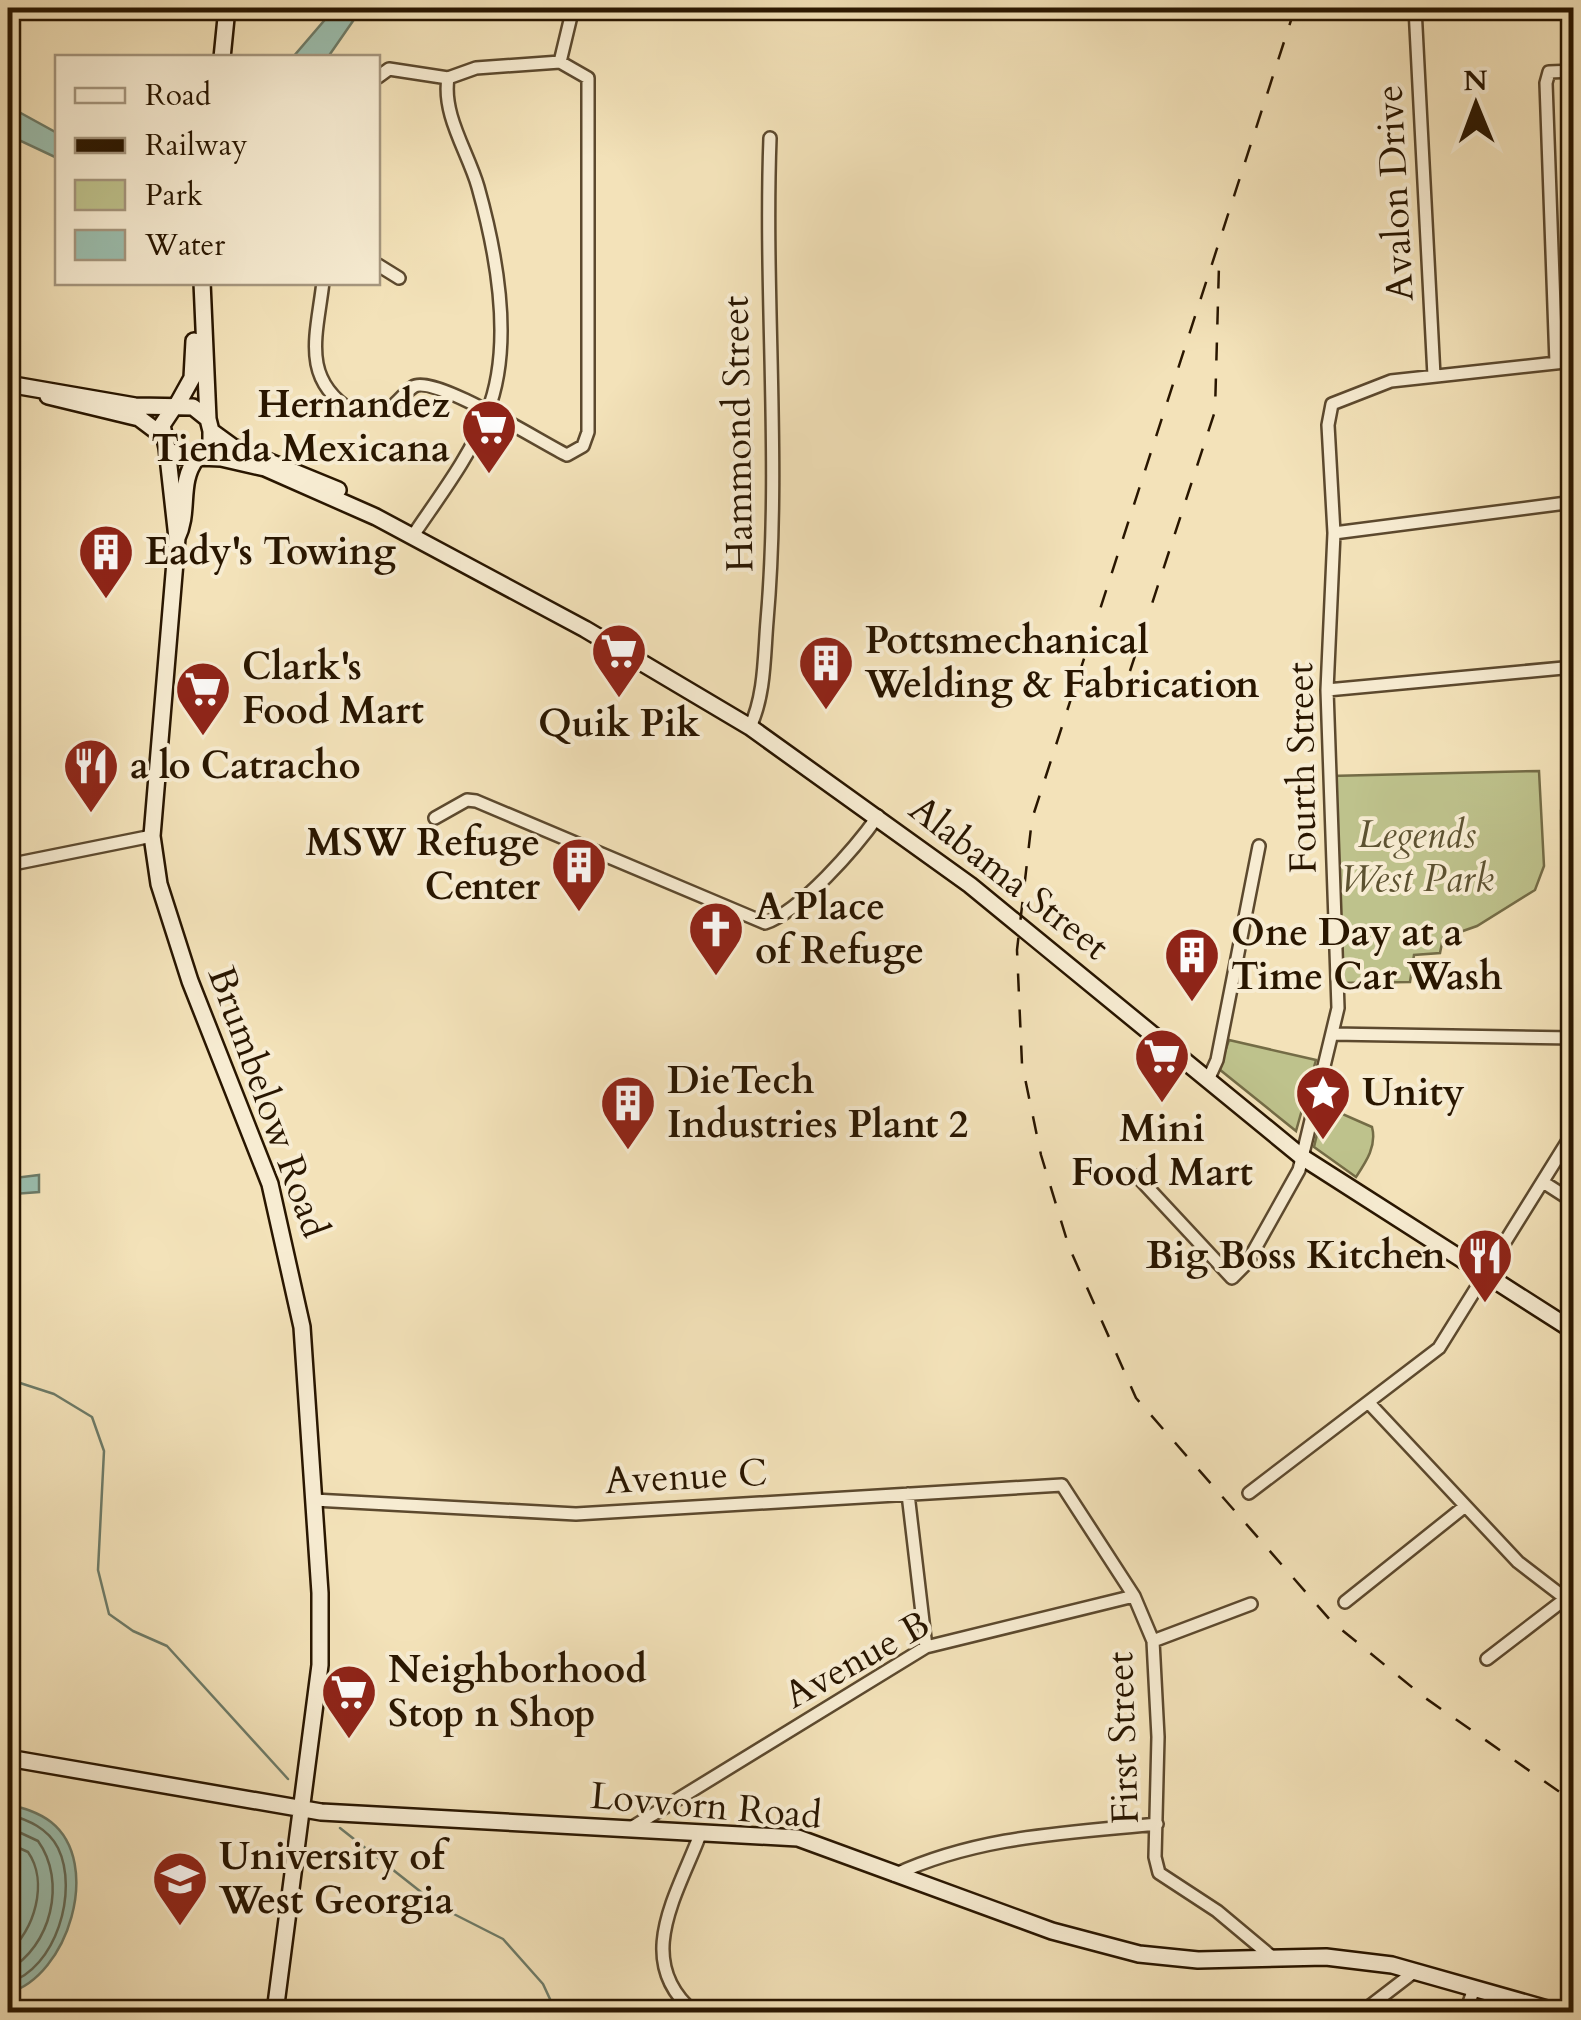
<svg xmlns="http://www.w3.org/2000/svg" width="1581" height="2020" font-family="Cardo,serif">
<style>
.park{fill:#bec28c;stroke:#746c46;stroke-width:2.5}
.water{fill:#9bbeae;stroke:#6d7b68;stroke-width:2.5}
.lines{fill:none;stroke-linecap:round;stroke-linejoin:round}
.shore{stroke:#626a57;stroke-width:2.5}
.stream{stroke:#6d7b68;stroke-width:2.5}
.street-casing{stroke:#5c492e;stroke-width:16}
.secondary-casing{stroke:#291600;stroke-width:20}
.street{stroke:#f7ecd2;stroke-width:11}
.secondary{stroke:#f7ecd2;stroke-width:15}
.rail{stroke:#291600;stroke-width:2.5;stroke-dasharray:18 18;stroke-linecap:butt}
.labels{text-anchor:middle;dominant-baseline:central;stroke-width:8;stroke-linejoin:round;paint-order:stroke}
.street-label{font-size:38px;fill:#291600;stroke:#f7ecd2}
.poi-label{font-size:38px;font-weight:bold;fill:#291600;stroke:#f7ecd2;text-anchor:start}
.park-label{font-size:38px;font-style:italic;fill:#5d5231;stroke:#f7ecd2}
</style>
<rect width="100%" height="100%" fill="#f3e2b9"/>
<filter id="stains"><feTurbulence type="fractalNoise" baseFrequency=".002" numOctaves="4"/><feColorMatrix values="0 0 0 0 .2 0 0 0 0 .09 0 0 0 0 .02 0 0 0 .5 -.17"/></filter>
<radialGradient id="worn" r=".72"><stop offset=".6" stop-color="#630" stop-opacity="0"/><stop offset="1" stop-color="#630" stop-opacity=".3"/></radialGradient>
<path class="park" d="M1539,771L1544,866L1535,890L1477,926L1443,938L1440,953L1414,955L1410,982L1337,983L1330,776Z
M1573,810V1038L1563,1037L1561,811Z
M1229,1040L1316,1060L1296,1131L1219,1069Z
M1326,1096L1341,1102L1340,1113L1372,1127C1377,1146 1366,1162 1356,1177L1314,1147Z"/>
<path class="water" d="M335,8H362L328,57H293Z
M8,106L57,133V158L8,135Z
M39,1175V1192L14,1194V1178Z
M8,1804C23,1808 38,1812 51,1822C103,1863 68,1977 8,1993Z"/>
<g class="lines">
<path class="shore" d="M8,1814C28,1820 48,1828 58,1848C79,1891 56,1969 8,1983
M8,1827L38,1841C67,1881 51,1947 8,1970
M8,1843L28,1852C49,1882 34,1932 8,1952"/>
<path class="stream" d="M8,1384L17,1382L54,1394L92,1417L104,1451L98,1570L109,1614L133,1631L167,1646L288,1779
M340,1828L440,1907L503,1939L543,1984L556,2012"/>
<g class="street-casing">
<path id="street" d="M1415,8L1434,376
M560,62L573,8
M378,77L389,69L448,78
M378,265L399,278
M323,282C317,335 300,378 352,411L384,413C396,405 402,395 413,387C432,373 542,443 567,455L583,446L588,432V78L560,62L476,68L448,78
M1556,363L1546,83L1549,72L1574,71
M1334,533L1574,502
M412,537C438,498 470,457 487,413C514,346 497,255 478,187C468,152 442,115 448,78
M1327,690L1574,667
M750,727C765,695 764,657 767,621C781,461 764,299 770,138
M435,818L467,800L476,801L765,923C801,911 856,847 878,816
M8,865L152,836
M1332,1034L1574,1038
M1208,1080L1217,1060L1259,846
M1137,1176L1232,1278L1247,1263L1299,1170L1338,1008L1327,690L1334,533L1328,425L1332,404L1391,381L1574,361
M1543,1182L1574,1202
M1369,1403L1518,1562L1574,1605
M1249,1493L1439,1348L1574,1131
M908,1494L926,1647
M314,1500L576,1514L1062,1485L1134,1596L1153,1641L1158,1737L1155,1857L1159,1873L1217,1911L1272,1957
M1345,1602L1464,1507
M1153,1641L1251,1604
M1487,1659L1565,1599
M631,1828L926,1647L1134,1596
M894,1875C978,1836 1066,1833 1157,1824
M694,2012C632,1960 678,1894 701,1832
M1362,2012L1414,1972
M1466,2012L1473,1991"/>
</g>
<g class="secondary-casing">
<path id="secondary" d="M222,58L227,8
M202,282L208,419
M8,384L135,406L193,407L208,419L211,431V445L200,458
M48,396L139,418L163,436
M177,405L192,378L194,341
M174,407L162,425L167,448L175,456L221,458L265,468L376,517L585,629L750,727L970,885L1302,1157L1574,1331
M211,431L233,447L338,490
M167,448L177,538
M196,459C178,483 190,511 177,538L152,836L159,884L190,981L270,1184L302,1327L320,1593V1665L275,2012
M8,1758L321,1812L798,1838L1052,1931L1139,1954L1198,1960L1326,1957L1392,1965L1558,2012"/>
</g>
<use href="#street" class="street"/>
<use href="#secondary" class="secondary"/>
<path class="rail" d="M1295,8L1032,819L1017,950L1022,1064L1041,1155L1069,1247L1136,1398L1331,1621L1424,1697L1574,1802
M1130,671L1215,411L1219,265"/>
</g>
<defs>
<g id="supermarket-pin" transform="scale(2.875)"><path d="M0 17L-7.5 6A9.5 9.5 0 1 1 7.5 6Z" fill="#8f2418" stroke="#f7ecd2"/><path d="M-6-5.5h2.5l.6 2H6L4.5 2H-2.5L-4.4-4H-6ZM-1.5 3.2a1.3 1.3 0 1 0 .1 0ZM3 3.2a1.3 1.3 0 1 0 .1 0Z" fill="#fff"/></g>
<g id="building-pin" transform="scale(2.875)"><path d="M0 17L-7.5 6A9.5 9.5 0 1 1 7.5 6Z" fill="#8f2418" stroke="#f7ecd2"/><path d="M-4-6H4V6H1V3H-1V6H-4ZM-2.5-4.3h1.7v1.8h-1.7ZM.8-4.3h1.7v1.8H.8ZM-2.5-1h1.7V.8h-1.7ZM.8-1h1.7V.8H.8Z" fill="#fff"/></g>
<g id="restaurant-pin" transform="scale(2.875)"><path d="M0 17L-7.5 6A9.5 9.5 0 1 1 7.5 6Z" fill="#8f2418" stroke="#f7ecd2"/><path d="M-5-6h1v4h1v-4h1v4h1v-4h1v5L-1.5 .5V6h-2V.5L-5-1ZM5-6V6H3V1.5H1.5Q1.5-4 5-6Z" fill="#fff"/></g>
<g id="church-pin" transform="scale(2.875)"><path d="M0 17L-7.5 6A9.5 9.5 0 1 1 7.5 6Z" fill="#8f2418" stroke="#f7ecd2"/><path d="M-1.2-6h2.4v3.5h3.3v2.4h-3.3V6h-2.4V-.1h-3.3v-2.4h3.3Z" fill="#fff"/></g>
<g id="sight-pin" transform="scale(2.875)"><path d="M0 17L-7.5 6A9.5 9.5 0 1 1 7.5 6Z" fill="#8f2418" stroke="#f7ecd2"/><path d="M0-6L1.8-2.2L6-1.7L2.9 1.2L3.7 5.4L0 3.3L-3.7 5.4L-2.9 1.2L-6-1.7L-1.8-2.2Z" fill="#fff"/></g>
<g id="university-pin" transform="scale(2.875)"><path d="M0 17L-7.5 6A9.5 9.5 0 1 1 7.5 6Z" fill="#8f2418" stroke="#f7ecd2"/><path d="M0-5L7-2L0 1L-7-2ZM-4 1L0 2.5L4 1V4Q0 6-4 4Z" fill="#fff"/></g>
</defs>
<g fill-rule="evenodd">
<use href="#supermarket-pin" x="489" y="427"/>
<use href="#building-pin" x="106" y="552"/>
<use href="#supermarket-pin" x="619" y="651"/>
<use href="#building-pin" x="826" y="663"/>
<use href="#supermarket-pin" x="203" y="689"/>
<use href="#restaurant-pin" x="91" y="766"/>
<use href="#building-pin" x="579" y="865"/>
<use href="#church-pin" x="716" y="929"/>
<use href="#building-pin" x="1192" y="955"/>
<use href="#supermarket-pin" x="1162" y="1056"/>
<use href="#sight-pin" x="1323" y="1093"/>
<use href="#building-pin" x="628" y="1103"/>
<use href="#restaurant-pin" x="1485" y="1256"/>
<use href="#supermarket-pin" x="349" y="1692"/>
<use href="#university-pin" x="180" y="1879"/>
</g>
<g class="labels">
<g class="street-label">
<text transform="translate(1395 193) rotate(-93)">Avalon Drive</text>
<text transform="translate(738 434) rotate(-91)">Hammond Street</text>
<text transform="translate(1302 768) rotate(-91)">Fourth Street</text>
<text transform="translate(1009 878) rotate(38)">Alabama Street</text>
<text transform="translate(268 1102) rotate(70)">Brumbelow Road</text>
<text transform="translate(686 1477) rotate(-3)">Avenue C</text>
<text transform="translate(857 1660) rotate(-29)">Avenue B</text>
<text transform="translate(1123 1738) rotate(-92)">First Street</text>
<text transform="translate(706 1806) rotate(5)">Lovvorn Road</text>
</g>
<g class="poi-label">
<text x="450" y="405" text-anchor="end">Hernandez<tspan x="450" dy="44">Tienda Mexicana</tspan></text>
<text x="145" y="552">Eady's Towing</text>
<text x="865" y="641">Pottsmechanical<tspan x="865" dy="44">Welding &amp; Fabrication</tspan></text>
<text x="242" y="667">Clark's<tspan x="242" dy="44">Food Mart</tspan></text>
<text x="619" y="724" text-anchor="middle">Quik Pik</text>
<text x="130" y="766">a lo Catracho</text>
<text x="540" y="843" text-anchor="end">MSW Refuge<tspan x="540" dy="44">Center</tspan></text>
<text x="755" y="907">A Place<tspan x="755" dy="44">of Refuge</tspan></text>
<text x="1231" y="933">One Day at a<tspan x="1231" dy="44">Time Car Wash</tspan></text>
<text x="667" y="1081">DieTech<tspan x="667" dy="44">Industries Plant 2</tspan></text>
<text x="1362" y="1093">Unity</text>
<text x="1162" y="1129" text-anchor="middle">Mini<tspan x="1162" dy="44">Food Mart</tspan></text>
<text x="1446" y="1256" text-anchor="end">Big Boss Kitchen</text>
<text x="388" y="1670">Neighborhood<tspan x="388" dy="44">Stop n Shop</tspan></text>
<text x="219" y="1857">University of<tspan x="219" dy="44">West Georgia</tspan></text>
</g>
<g class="park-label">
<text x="1417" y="835">Legends<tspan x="1417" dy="44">West Park</tspan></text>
</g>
</g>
<rect width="1581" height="2020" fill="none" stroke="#f3e2b9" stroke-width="40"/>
<rect x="10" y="10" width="1561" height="2000" fill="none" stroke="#291600" stroke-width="5"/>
<rect x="20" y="20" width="1541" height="1980" fill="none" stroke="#291600" stroke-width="2.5"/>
<rect x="55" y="55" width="325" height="230" fill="#f7ecd2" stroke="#a5967e" stroke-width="2.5"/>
<rect x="75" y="88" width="50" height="15" fill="#f7ecd2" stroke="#a5967e" stroke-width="2.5"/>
<text x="145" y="105" font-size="30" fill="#291600">Road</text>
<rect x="75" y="138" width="50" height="15" fill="#291600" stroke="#a5967e" stroke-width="2.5"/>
<text x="145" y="155" font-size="30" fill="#291600">Railway</text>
<rect x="75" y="180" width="50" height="30" fill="#bec28c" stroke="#a5967e" stroke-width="2.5"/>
<text x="145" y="205" font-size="30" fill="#291600">Park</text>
<rect x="75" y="230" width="50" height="30" fill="#9bbeae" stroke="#a5967e" stroke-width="2.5"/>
<text x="145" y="255" font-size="30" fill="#291600">Water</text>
<g transform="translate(1476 105) rotate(359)" stroke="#f7ecd2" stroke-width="8" paint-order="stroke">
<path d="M0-8L18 38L0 25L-18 38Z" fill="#291600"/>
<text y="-15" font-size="28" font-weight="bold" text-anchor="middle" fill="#291600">N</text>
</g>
<rect width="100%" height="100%" filter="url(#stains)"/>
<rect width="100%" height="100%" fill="url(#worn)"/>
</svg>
